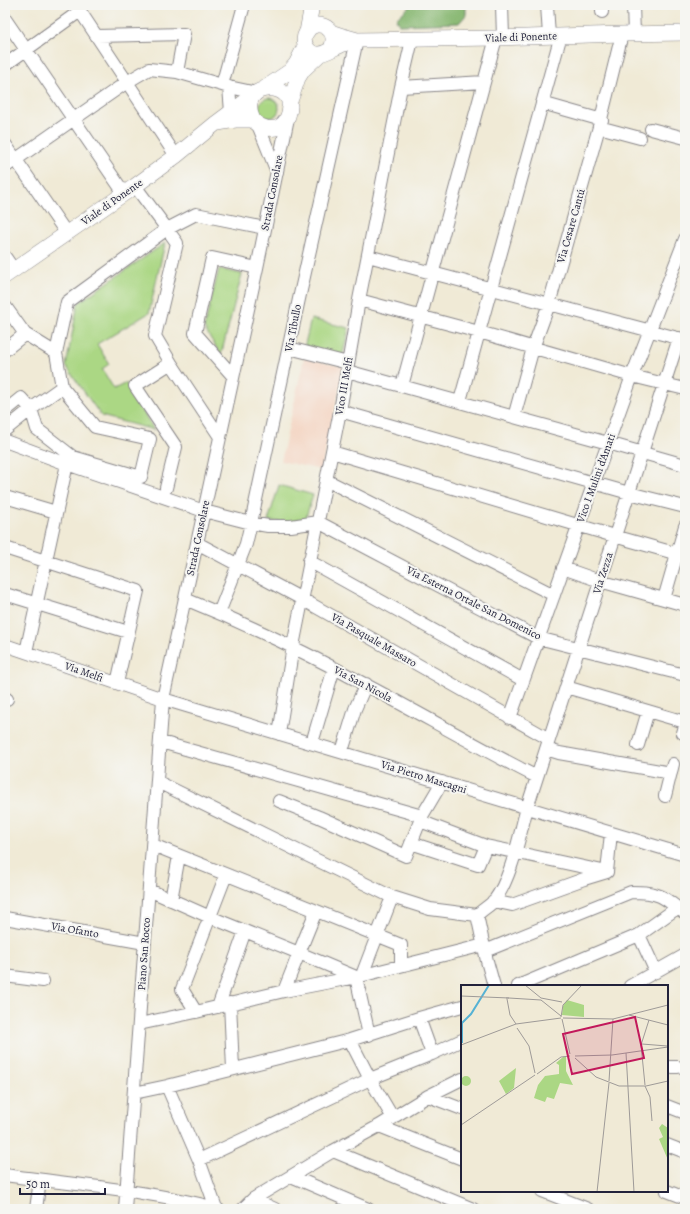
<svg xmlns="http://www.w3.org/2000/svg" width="690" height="1214" font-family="Alegreya,serif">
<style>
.built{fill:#f4d3c0}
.green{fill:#abd784;stroke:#667c60}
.forest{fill:#88b872;stroke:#556d56}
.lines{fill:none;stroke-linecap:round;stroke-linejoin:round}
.minor-casing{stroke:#898688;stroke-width:14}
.major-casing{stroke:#898688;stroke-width:16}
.minor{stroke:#fff;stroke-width:12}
.major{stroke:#fff;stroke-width:15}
.labels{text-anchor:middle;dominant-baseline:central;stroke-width:4;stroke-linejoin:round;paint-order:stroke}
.street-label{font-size:11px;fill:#22223b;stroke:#f6f6f2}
.inset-river{fill:none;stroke:#56b2d4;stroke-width:2}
.inset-road{fill:none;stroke:#9e9a98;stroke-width:1}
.view{fill:#c2185b;fill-opacity:0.15;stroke:#c2185b;stroke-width:2}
.inset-edge{fill:none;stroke:#22223b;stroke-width:2}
</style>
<rect width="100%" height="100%" fill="#f6f6f2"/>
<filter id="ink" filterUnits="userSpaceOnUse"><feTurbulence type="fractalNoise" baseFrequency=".025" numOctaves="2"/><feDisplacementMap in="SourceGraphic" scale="8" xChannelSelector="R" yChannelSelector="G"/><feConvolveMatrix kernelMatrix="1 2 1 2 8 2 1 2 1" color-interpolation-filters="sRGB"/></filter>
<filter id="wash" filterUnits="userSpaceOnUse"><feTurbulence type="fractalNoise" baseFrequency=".012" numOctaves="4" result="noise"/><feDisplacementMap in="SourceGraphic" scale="16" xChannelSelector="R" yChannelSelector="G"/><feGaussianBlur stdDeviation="0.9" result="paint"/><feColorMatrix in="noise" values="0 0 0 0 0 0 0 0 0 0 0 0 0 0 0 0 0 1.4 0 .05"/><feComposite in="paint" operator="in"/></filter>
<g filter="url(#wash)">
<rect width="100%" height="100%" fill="#f0ead6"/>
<path class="built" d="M304,358L344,367L321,470L281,461Z"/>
<path class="green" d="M259 108a10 10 0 1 1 20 0a10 10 0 1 1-20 0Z
M165,243L149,313L97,344L109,364L102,369L114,389L126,383L154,430L101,416L66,366L78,303Z
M219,269L242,274L221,355L204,328Z
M311,319L349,328L342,358L304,348Z
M279,485L313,495L306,517L291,522L268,521Z"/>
<path class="forest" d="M411,5H466V15L459,23L400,25L396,19Z"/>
</g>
<g filter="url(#ink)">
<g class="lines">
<g class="minor-casing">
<path id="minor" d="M76,5L176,156
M502,5L503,37
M547,5L549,36
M602,5V12
M633,5L634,34
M5,19L124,193
M97,36L184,34L177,72
M5,65L80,11
M222,85L244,5
M229,87L231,112
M401,87L484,82
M542,103L602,120
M258,125L277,172
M599,127L640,138
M651,129L685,138
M5,144L67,234
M5,167L127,82L149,69L177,72L229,87L257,93
M368,256L685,340
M5,257L14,270
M359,300L479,332L632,376L685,389
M5,306L25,334L56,353L62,387L95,427L150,439L141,477L73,457L37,429L31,409L21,398L5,411
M289,348L348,363
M5,350L25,334
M56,353L67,302L167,229L135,186
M347,371L608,443L685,465
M233,376L195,333L212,258L257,268
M402,386L496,38
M460,401L561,35
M340,411L629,493L685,507
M514,417L533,348L549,304L599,127L622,34
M5,430L31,409L62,387
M220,437L171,363L155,336L177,243L167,229L196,214L265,228
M5,441L67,464L204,511L251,523L268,526H291L318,522L538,638L685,675
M332,452L614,536L685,556
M326,480L554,595
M166,488L176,447L135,386L171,363
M5,497L56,512
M197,543L302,599L549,739
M5,548L138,591L117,683
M309,561L523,680
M563,568L600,581L685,605
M5,594L128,632
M185,599C247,624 307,653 366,685C423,715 479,748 537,777
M664,599L685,526
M219,613L246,544L251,523L299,299L357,40
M5,645L163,699L685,855
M26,652L67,464
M566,687L685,722
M5,698L7,699
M510,718L632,376L685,239
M685,726L683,733L685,734
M279,734L293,646L340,411L359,300L401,87L412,40
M314,736L334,668
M161,742L422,816
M344,745L355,709L366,684
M638,745L648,711
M546,749L559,753L671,773
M158,782L392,897L430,909L477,915C482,910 489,906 494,901C512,877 519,836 527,808L679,338
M665,796L673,764
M279,801L319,817L406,856L422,816L442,782
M420,821L486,846L607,872
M411,843L478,865L486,846
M153,845L401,945V965
M149,890L210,917L299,953L316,911
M171,900L179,856
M493,901L512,905L584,879L607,872L611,833
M477,915L487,961L494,986
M5,918L145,943
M639,935L656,972
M485,951L631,892C641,892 651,892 660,896C669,900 676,908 685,913
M362,975L392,897
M5,976L43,981
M356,977L299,953L284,991L356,977L484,945
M356,977L369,1035
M518,986L639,935L677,908
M630,986L685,955
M230,1003L233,1069
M218,1007L245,931
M196,1012L182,989L226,875
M419,1018L432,1054
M139,1024L196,1012L284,991
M350,1040L370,1079L393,1118
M667,1067H678
M167,1086L199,1160L216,1208
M134,1093L167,1086L350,1040L419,1018L462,1006
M428,1096L462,1109
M667,1106L685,1113
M379,1126L462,1159
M667,1145L685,1152
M333,1151L473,1209
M199,1160L370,1079L432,1054L462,1040
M5,1175C75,1185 147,1190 216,1208L218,1209
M291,1176L368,1209
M542,1191L588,1209
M667,1191L685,1198
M253,1199L275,1209
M36,1209L40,1180
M125,1209L163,699L257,268L288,118
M243,1209L253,1199L333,1151L379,1126L428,1096L462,1079"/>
</g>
<g class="major-casing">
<path id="major" d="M307,32L312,5
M331,32L343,36L357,40L496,38L622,34L685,33
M330,50C342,30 316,15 306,33C303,38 304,43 307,48C316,61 329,50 339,46C345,43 351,42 357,40
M265,88L290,71L296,64L305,46
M289,104L298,78L303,70L319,55
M218,123L235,120H253C264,131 282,133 288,116C302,79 234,79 253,120
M5,276L135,186L176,156L215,124L254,95"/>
</g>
<use href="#minor" class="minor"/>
<use href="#major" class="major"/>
</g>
</g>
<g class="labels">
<g class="street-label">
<text transform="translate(521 37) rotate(-2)">Viale di Ponente</text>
<text transform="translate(272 193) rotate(-79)">Strada Consolare</text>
<text transform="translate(112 202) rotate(-35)">Viale di Ponente</text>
<text transform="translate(571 226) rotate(-74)">Via Cesare Cantú</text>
<text transform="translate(293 328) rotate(-79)">Via Tibullo</text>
<text transform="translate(344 386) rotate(-80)">Vico III Melfi</text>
<text transform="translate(596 478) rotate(-70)">Vico I Mulini d'Amati</text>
<text transform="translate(198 538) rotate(-78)">Strada Consolare</text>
<text transform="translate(603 573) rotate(-72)">Via Zezza</text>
<text transform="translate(474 603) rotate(27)">Via Esterna Ortale San Domenico</text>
<text transform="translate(374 640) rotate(30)">Via Pasquale Massaro</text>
<text transform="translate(84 672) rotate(19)">Via Melfi</text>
<text transform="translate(363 684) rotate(28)">Via San Nicola</text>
<text transform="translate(424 777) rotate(17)">Via Pietro Mascagni</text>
<text transform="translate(75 930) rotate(10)">Via Ofanto</text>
<text transform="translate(144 954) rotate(-86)">Piano San Rocco</text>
</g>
</g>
<g transform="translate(461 985)">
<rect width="207" height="207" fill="#f0ead6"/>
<path d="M106,15L123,20V32L101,30L102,21ZM102,72H105V86L112,100L99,98L93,114L86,112L84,117L73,113L77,100L84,91L98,89V80L95,78ZM55,83L53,103L45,109L38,96ZM0 96a5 5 0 1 1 10 0a5 5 0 1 1-10 0ZM201,139L207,143V175L198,154L202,152L198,143Z" fill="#abd784"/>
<path class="inset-river" d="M1,58V38L10,29L28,0"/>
<path class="inset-road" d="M64,0L80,13L101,17M0,11L48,13H45M48,13L80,15M46,14L49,30L55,39M80,15L100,31M102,20L121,0M168,30L207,40M100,32L102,20M102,33L152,34M101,34L109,69M152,34L207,20M56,43L68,61L74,88M181,59L206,61M0,60L55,39L100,33M165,68L173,207M114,71L151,70L207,62M114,73L135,92L158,101H185L207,96M76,89L100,72L109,71M148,96L152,34M184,100L180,60L188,35M184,101L189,112L191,136M0,140L74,90M136,207L148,98"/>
<path class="view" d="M174,32L183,73L111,89L102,49Z"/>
<rect width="207" height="207" class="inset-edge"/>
</g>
<rect width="690" height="1214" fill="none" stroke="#f6f6f2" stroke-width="20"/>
<path d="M20 1188v6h85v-6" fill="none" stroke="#22223b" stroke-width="2"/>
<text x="26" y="1188" font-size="12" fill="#22223b" stroke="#f6f6f2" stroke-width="3" paint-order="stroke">50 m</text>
</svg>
